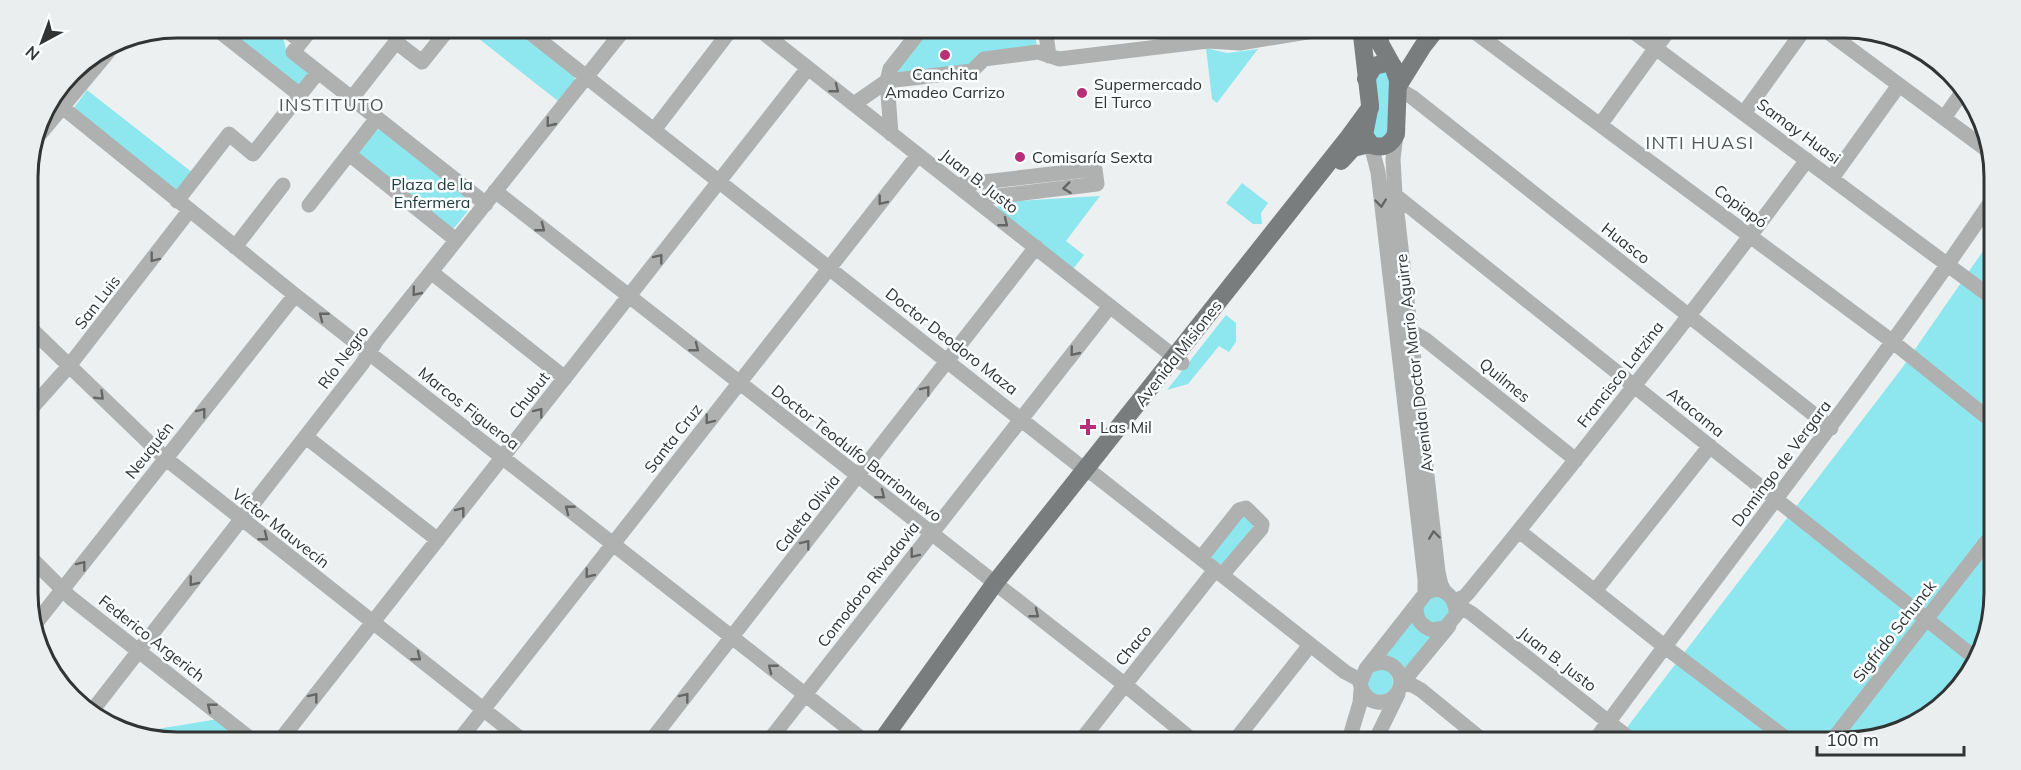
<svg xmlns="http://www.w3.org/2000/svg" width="2021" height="770" font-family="Mulish,sans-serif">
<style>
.green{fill:#8ee7ef}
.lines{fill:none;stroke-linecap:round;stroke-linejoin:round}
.minor{stroke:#afb1b1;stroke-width:15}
.major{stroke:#7a7d7d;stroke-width:18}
.oneway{stroke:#646666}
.poi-dot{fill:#b53076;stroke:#fafefe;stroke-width:2}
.labels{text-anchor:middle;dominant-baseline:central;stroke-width:5;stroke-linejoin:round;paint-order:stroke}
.poi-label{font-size:16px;fill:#323434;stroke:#fafefe;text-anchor:start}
.street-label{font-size:16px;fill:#323434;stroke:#fafefe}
.park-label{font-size:16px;fill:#223b3e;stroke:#fafefe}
.neighbourhood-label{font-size:18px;letter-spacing:1.5px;fill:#535757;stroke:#fafefe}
.rim{fill:none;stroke:#323434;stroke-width:3}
</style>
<rect width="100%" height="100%" fill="#edf0f1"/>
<path class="green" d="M221,27H276L284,41L286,50L308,73L298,85Z
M464,27H513L572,74L575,77L574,81L558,101Z
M927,27H1034L1037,48L968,66L896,76L894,71Z
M1206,48L1227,53L1258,49L1217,103L1212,99Z
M1391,70L1387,137L1373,139L1374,75Z
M87,90L193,173L176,192L73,109Z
M378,129L383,130L470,199L472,203L471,207L455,227L452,229L357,152Z
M1242,183L1268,203L1261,213L1262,224H1253L1226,203Z
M1100,196L1066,241L1084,255L1073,269L999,211L997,206L1000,202Z
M1992,238L1986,642L1935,712L1854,743H1615L1902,368Z
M1226,315L1236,323V342L1229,352L1219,346L1188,384L1167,390Z
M1240,515H1246L1256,523L1226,564L1220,565L1211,558V551Z
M1434,596L1443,598L1450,610L1447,619L1435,624L1424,618L1423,604Z
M1411,619L1435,636L1404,676L1384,659Z
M1367 682a13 13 0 1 1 26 0a13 13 0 1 1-26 0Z
M218,719L248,743H177L127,734Z"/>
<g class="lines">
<path class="minor" d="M214,27L300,95
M283,27L301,42
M313,27L293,52L486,204
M523,27L1085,470L1095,475L1345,672L1360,680
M756,27L1182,363
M1045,27L1049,56
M1468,27L1893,342L1989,419
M1627,27L1991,297
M1821,27L1991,153
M1398,89L1412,97L1831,428
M51,98L295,295L867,743
M352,98L396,42L422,62L450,27
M854,104L887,81L972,71L984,59L1038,52L1059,59L1208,41L1240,43L1338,27
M1744,113L1806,27
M1944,118L1963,91
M1600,125L1671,27
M654,130L733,27
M891,134L887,81L890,69L923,27
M1396,134L1393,159L1395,195L1438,572L1441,585L1445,592
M35,140L119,39
M1371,145L1378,172L1425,579V594
M349,154L456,240
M1832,178L1899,85
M957,185L1095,169L1097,184L990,197L983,205
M495,191L1124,684L1196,743
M1395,195L1975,658
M177,201L229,134L253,154L318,72
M309,205L377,118
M235,247L283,185
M431,272L565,378
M28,326L165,458L526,743
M1411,331L1426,340L1576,460
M29,411L69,366L189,211
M306,437L438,540
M1519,531L1664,646L1792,743
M29,556L71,598L256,743
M1201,558L1239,510L1246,508L1262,524L1261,529L1222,575
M1595,591L1710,446
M1454,601L1464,597L1468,593C1584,451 1698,307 1807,160
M1456,609H1464L1471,613L1635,743
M32,628L295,295
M1369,666C1392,652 1415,682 1390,700C1375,706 1363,699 1360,683L1366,669L1425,594C1441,581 1457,598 1456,615L1445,628L1432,630C1421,626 1414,617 1417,605
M1402,683L1449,626
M1402,684L1412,685L1421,690L1486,743
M92,711L362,364L376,341L626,27
M278,743L808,68
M457,743L918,155
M649,743L1036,247
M767,743L1110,306
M1079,743L1215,570
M1233,743L1310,645
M1348,743L1360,703L1361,690
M1374,743L1398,694
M1593,743C1726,562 1866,386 1992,200
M1830,743L1987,541"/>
<path class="major" d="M1361,27L1370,105L1364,135L1371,145C1383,149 1391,145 1396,134L1398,80L1393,66L1386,63L1374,66L1366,79
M1376,27L1381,45L1391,63
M1398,86L1423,46L1438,27
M1341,161L1353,148L1369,144
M880,743L995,583L1348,138L1370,108"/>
</g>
<defs><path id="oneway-chevron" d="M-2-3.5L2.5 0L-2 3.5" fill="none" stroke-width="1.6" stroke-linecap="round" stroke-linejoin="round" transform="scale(1.5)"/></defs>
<g class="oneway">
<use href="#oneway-chevron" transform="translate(835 89) rotate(38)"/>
<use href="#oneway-chevron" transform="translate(550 123) rotate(129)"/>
<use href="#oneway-chevron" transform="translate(1067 188) rotate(173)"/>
<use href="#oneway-chevron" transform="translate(882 201) rotate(128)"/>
<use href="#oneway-chevron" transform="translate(1381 203) rotate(84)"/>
<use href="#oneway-chevron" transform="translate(1004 223) rotate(38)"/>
<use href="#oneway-chevron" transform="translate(541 228) rotate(38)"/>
<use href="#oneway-chevron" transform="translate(154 258) rotate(128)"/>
<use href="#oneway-chevron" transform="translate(659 258) rotate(-52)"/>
<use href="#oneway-chevron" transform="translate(416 292) rotate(129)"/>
<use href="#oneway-chevron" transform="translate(323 316) rotate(-142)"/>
<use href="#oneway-chevron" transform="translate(695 348) rotate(38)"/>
<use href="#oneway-chevron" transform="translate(1074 352) rotate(129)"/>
<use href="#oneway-chevron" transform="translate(926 390) rotate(-52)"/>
<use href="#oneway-chevron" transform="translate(100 396) rotate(44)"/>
<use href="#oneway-chevron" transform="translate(202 412) rotate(-52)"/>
<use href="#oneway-chevron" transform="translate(539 412) rotate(-52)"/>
<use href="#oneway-chevron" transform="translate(709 420) rotate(128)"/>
<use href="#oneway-chevron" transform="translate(881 495) rotate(38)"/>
<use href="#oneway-chevron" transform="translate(569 509) rotate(-142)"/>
<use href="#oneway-chevron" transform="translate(461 511) rotate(-52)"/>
<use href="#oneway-chevron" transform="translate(1434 535) rotate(-97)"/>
<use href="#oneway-chevron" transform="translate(264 537) rotate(38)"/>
<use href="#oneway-chevron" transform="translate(806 544) rotate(-52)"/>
<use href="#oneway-chevron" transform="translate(914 554) rotate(128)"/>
<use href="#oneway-chevron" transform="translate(82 565) rotate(-52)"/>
<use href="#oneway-chevron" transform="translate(589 574) rotate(128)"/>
<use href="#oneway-chevron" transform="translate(193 582) rotate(128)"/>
<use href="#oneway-chevron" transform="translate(1035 614) rotate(38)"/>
<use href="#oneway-chevron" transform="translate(417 657) rotate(38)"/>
<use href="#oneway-chevron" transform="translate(772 668) rotate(-142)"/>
<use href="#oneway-chevron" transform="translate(314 697) rotate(-52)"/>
<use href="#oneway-chevron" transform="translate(685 697) rotate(-52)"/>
<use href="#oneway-chevron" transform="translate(211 707) rotate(-142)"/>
</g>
<g class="poi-dot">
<circle cx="945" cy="55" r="6"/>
<circle cx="1082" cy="93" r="6"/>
<circle cx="1020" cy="157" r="6"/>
<path d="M1085 418h6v6h6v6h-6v6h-6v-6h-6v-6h6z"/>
</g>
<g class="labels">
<g class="poi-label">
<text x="945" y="74" text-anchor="middle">Canchita<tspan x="945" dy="18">Amadeo Carrizo</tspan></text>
<text x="1094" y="84">Supermercado<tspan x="1094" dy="18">El Turco</tspan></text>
<text x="1032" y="157">Comisaría Sexta</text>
<text x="1100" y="427">Las Mil</text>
</g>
<g class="street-label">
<text transform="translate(1799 131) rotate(36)">Samay Huasi</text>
<text transform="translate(980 181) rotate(38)">Juan B. Justo</text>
<text transform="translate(1741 206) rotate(36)">Copiapó</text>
<text transform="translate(1626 243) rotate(38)">Huasco</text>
<text transform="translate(97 302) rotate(-52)">San Luis</text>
<text transform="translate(952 341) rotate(38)">Doctor Deodoro Maza</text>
<text transform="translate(1178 353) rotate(-52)">Avenida Misiones</text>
<text transform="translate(343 357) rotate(-54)">Río Negro</text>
<text transform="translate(1414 363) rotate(-97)">Avenida Doctor Mario Aguirre</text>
<text transform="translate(1620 374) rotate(-52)">Francisco Latzina</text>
<text transform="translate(1505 380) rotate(39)">Quilmes</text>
<text transform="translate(529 395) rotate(-52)">Chubut</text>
<text transform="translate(469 408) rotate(38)">Marcos Figueroa</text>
<text transform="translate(1696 412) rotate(39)">Atacama</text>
<text transform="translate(673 438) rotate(-52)">Santa Cruz</text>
<text transform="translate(149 450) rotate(-52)">Neuquén</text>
<text transform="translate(857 453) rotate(38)">Doctor Teodulfo Barrionuevo</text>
<text transform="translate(1781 463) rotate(-53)">Domingo de Vergara</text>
<text transform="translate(807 513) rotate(-52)">Caleta Olivia</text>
<text transform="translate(281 528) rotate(38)">Víctor Mauvecín</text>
<text transform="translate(868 584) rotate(-52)">Comodoro Rivadavia</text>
<text transform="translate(1894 631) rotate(-52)">Sigfrido Schunck</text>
<text transform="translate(152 638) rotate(38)">Federico Argerich</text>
<text transform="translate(1133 645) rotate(-51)">Chaco</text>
<text transform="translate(1558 659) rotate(38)">Juan B. Justo</text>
</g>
<g class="park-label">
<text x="432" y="184">Plaza de la<tspan x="432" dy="18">Enfermera</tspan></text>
</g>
<g class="neighbourhood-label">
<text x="332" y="104">INSTITUTO</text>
<text x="1700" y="142">INTI HUASI</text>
</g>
</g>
<path d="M0 0H2021V770H0ZM177 38H1845A139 139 0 0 1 1984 177V593A139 139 0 0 1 1845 732H177A139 139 0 0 1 38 593V177A139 139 0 0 1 177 38Z" fill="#eaeeee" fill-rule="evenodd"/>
<path class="rim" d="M177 38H1845A139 139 0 0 1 1984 177V593A139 139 0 0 1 1845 732H177A139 139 0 0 1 38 593V177A139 139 0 0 1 177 38Z"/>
<g transform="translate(42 42) rotate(221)" stroke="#fafefe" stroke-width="4.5" paint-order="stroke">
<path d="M0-4.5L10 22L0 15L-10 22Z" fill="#323434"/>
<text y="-9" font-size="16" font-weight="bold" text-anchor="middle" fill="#323434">N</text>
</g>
<path d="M1817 746v9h147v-9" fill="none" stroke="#323434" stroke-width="3"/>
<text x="1826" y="746" font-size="18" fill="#323434" stroke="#fafefe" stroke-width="4.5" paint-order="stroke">100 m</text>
</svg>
